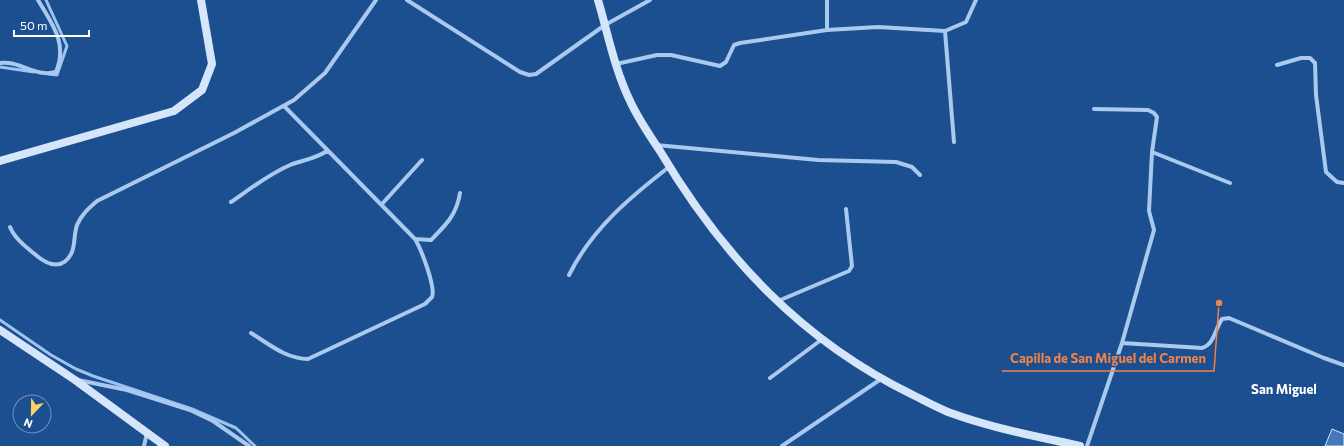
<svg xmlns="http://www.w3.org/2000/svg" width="1344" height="446" font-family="Commissioner,sans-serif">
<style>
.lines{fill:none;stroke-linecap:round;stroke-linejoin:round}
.stream{stroke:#9cc4f0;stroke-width:3}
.building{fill:#4478b7;stroke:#cfe3fa}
.street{stroke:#a9c9ee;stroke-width:4}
.secondary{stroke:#d6e6fa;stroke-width:8}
.labels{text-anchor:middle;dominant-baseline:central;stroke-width:3;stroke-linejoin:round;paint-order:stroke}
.neighbourhood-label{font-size:13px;font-weight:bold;fill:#fff;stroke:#1b4f8f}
.leader{fill:none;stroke:#ee8249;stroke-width:1.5}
.callout-dot{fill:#ee8249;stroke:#1b4f8f;stroke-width:1.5}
.callout-label{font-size:13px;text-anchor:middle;font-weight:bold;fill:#ee8249;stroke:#1b4f8f;stroke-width:3;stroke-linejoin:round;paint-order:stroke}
</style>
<rect width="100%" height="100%" fill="#1b4f8f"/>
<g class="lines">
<path class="stream" d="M46,0L67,46L57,75L49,74
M0,67L34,72
M0,320L51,355L76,369L93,376L192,409L236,428L255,446"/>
</g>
<path class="building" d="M1332,429L1344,434V446H1325Z"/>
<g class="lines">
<path class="street" d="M407,0L520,72L529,75L536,74L605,25L650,0
M827,30V0
M945,31L954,142
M0,63C19,60 36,78 56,72C68,43 52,24 38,0
M616,64L657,55H671L720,66L726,62L734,45L740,43L827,30L878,27L945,31L966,22L976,0
M1277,65L1301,58H1310L1315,63L1316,95L1326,172L1337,182L1344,183
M1094,109L1148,110L1154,113L1157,117L1152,152L1149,211L1154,230L1122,343
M656,145L818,160L896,162L912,167L920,175
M1152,152L1230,183
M231,202C250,189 269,174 290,165C303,160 315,159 327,151
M382,204L422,160
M10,227C15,239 26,247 37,256C49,266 64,270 72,252C75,244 74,234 77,225C81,215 89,208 97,201L234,133L294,100L325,73L376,0
M415,239L431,240C446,225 457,214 460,193
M569,275C592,229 629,198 669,167
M778,301L849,271L852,266L846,209
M251,333C269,344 286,359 308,359L425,304C427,302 430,299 432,297C436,287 421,249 415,239L285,107
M770,378L821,340
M78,380L127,390L190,410L213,421L249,446
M144,446L147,433
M782,446L881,379
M1087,446L1122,343L1202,348C1214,345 1215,329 1222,319L1229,318L1324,358L1344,365"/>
<path class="secondary" d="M598,0C608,34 615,71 631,103C639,120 650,136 660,151C723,257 802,341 913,395C925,401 936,407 948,412C991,428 1035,436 1080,446
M0,161L174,111L202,90L212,64L201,0
M0,330L75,380L165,446"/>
</g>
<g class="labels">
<g class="neighbourhood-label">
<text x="1284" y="389">San Miguel</text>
</g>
</g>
<path class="leader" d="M1219 303L1214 371H1002"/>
<circle class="callout-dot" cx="1219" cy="303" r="4"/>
<g class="callout-label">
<text x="1108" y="363">Capilla de San Miguel del Carmen</text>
</g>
<g transform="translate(32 414) rotate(202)"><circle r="19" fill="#1b4f8f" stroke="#7695bc"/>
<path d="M0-3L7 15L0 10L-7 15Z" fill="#ffd166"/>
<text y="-6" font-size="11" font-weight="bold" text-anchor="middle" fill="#ffffff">N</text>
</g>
<path d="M14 30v6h75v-6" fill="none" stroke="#ffffff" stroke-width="2"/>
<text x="20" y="30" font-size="12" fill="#ffffff" stroke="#1b4f8f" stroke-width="3" paint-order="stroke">50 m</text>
</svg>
